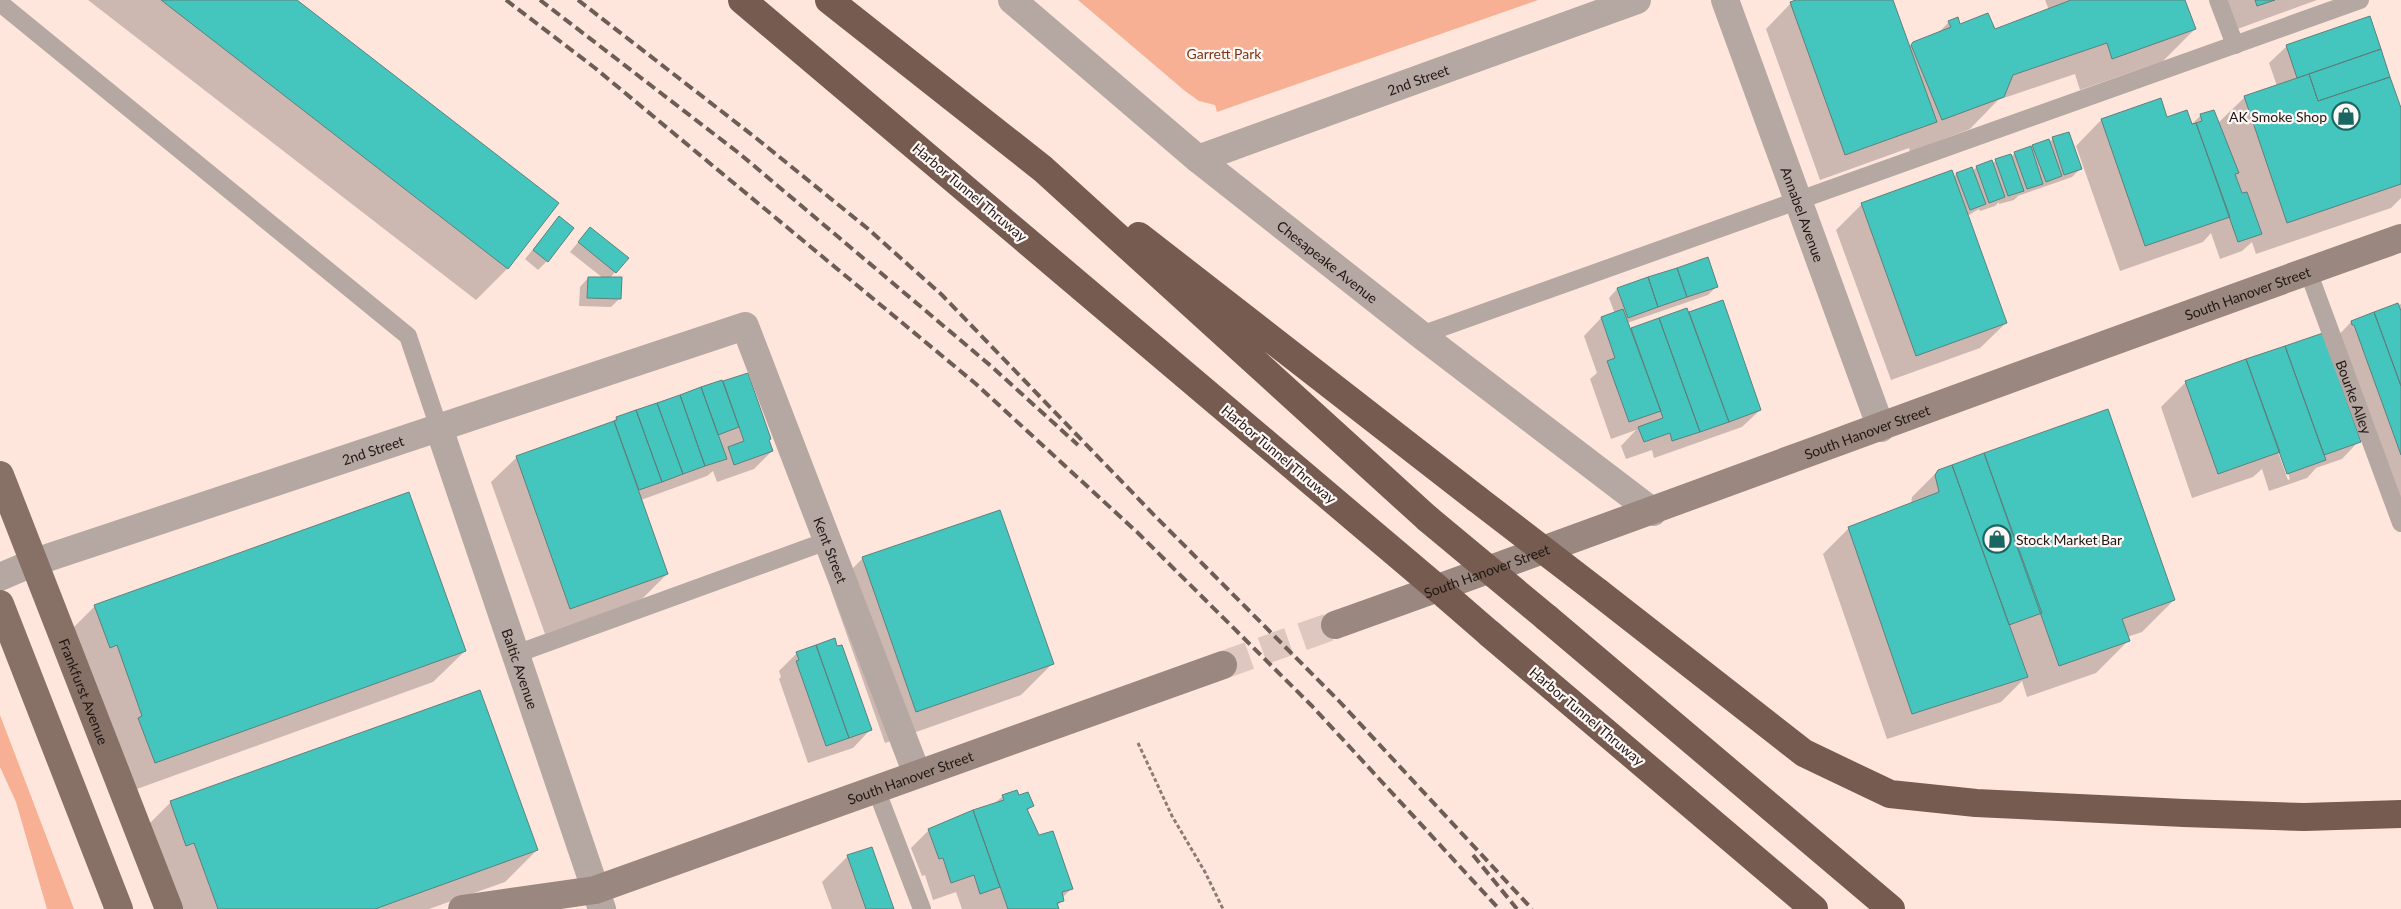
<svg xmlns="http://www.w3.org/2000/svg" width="2401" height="909" font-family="Lato,sans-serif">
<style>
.green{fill:#f7b094}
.shadow{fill:#0003;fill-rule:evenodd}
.building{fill:#44c6be;stroke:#5e807d}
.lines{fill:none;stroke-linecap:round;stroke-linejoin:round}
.secondary-tunnel{stroke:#dec7be;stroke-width:28;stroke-dasharray:28 14;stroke-linecap:butt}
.path{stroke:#8c7b74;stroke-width:3;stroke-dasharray:4 2.5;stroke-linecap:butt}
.lane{stroke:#b5a8a3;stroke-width:18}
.street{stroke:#b5a8a3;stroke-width:28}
.secondary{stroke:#9a877f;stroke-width:28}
.primary{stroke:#877066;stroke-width:28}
.highway{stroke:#765b51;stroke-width:28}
.rail{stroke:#6c5d57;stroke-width:4;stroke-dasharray:10 5;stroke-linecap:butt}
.highway-bridge{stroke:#765b51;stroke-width:28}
.labels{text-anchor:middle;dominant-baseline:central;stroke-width:4.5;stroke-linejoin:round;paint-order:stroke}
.park-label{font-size:14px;fill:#7e3310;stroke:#fef7f5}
.street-label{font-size:14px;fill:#201612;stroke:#fef7f5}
.poi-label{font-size:14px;fill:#201612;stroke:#fef7f5;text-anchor:end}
</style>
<rect width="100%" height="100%" fill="#ffe6dc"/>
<path class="green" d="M1078,0H1538L1217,112L1215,105L1199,101L1185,91Z
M0,715L74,909H47L16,802L0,767Z"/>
<path class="shadow" d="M88,0H295L508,268L476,300Z
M1800,0H1891L1908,48L1913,43L1937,34L1949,22L1994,31L2049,10L2045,0H2184L2195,29L2163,61L2080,90L2075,74L1998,100L1970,129L1910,152L1909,148L1820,180L1766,29L1791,3Z
M2220,0H2317L2232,31Z
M2369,18L2401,111V198L2391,208L2256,254L2252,242L2242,251L2220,259L2211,233L2203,242L2120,271L2076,146L2101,120L2160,100L2166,119L2191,125L2201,115L2218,123L2245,97L2277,86L2269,63L2287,46Z
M2053,139L2080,169L2072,177L2018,196L2014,200L1999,204V202L1995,206L1980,211L1979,209L1967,216L2006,323L1980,348L1891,380L1836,230L1862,204L1953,177L1957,174L1972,171L1977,167L2011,157L2015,153L2049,142Z
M559,218L547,261L538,270L525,259Z
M590,228L615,272L610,278L620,298L611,307L579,306L580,287L588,278H603L570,252Z
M1707,258L1717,286L1708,295L1627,323L1630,329L1687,310L1688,313L1722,302L1760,410L1742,427L1654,458L1652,450L1626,459L1621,446L1636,430L1611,439L1590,379L1597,373L1584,336L1601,318L1615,314L1609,298L1617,289Z
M2401,304V520L2334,340L2351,322Z
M747,374L772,451L754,469L717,482L713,471L707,476L641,500L667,574L641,600L545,634L491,482L517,457L611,424L616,418Z
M2186,382L2359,441L2342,459L2316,468L2307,478L2269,491L2262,469L2253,477L2192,498L2161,407ZM2280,450L2290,479L2288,480L2278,452Z
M1938,471L2174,600L2142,632L2127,637L2128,641L2096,673L2027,697L2022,681L2001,702L1887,739L1823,554L1849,528L1911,504L1912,497Z
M863,558L1053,663L1021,695L885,743L831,590Z
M95,606L465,651L433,682L123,794L63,638Z
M797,653L870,730L853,748L808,763L779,679L781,677L779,671Z
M1003,796L1018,797L1032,806L1027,811L1038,836L1071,889L1062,898L1063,900L1057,906L1058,909H962L956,892L933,900L925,875L922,876L911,848L929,830L994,804Z
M171,802L537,850L505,882L429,909H175L139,834Z
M848,856L892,909H832L822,882Z"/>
<path class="building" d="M161,0H297L559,203L508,269Z
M1796,0H1893L1937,122L1845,155L1790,2Z
M2071,0H2185L2196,29L2112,59L2107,43L2013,75L2004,97L1942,120L1911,45L1913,42L1951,27L1948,21L1958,17L1960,24L1988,13L1995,29Z
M2255,0H2275L2257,6Z
M2370,16L2381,49L2297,78L2286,45Z
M2381,49L2390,77L2318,101L2309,74Z
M2309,74L2318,101L2390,77L2401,108V184L2287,223L2244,96Z
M2161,98L2167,117L2187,110L2192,124L2196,123L2230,217L2145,246L2101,119Z
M2214,110L2239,173L2235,174L2242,193L2247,192L2262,234L2238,242L2196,123L2202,121L2200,114Z
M2069,132L2082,169L2064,175L2052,137Z
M2049,139L2062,176L2046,182L2032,145Z
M2031,146L2043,184L2027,189L2014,152Z
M2011,154L2024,191L2008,196L1995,159Z
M1992,160L2005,197L1989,203L1976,166Z
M1972,167L1986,204L1970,210L1956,173Z
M1952,170L2007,323L1916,356L1861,203Z
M559,216L574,228L548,262L533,250Z
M590,227L629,258L616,273L578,242Z
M1708,257L1718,287L1687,297L1677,268Z
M1677,268L1687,297L1658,307L1648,277Z
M588,277H622L621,299L587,298Z
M1648,277L1658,307L1628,318L1617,288Z
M1723,300L1761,410L1729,422L1689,312Z
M2398,303L2401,311V386L2374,312Z
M1687,308L1729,422L1700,432L1659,318Z
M1623,309L1661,411L1629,422L1607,361L1615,358L1601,317Z
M2374,312L2401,386V455L2354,325H2352L2351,321Z
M1659,318L1700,432L1672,441L1670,433L1644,442L1638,427L1663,418L1631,328Z
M2323,333L2361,442L2324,455L2285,346Z
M2285,346L2326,460L2287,474L2246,359Z
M2246,359L2280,452L2218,474L2185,381Z
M748,373L771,439L769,440L773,451L734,465L728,447L744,441L723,381Z
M722,380L739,427L718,435L701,387Z
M701,387L727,459L705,466L680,395Z
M680,395L705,466L683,474L657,403Z
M657,403L683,474L662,482L636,410Z
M2108,409L2175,600L2122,619L2130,641L2059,666L1984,453Z
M636,410L662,482L639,490L614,421L617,420L616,417Z
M614,421L668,574L570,609L516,456Z
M1984,453L2042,613L2009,625L1952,465Z
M1952,465L2028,677L1912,714L1848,527L1939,492L1935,475L1938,470Z
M409,492L466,651L155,763L138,718L142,716L117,645L110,648L94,605Z
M1000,510L1054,664L916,712L862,557Z
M835,638L837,646L842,645L872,730L849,738L816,645Z
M816,645L849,738L826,746L796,661L799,660L796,652Z
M480,690L538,850L375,909H218L194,843L186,846L170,801Z
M1017,790L1019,795L1028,792L1034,806L1027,809L1039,835L1053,831L1073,889L1062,892L1064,901L1057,903L1059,909H1008L973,810L1004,800L1002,795Z
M973,810L1000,887L980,894L974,875L951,883L943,858L939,859L928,829Z
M872,847L894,909H866L847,855Z"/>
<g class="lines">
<path class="secondary-tunnel" d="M1223,665L1335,625"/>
<path class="path" d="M1138,743L1172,816L1205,872L1223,909"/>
<g class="lane">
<path d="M2218,0L2235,45"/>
<path d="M0,3L408,336L439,428"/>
<path id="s1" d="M2308,271L2401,523"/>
<path d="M1421,335L2360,0"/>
<path d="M516,654L827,541"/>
<path d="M876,789L922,909"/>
</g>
<g class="street">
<path id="s2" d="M1012,0L1198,159L1421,335L1653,512"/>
<path id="s3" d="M1725,0L1881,428"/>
<path id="s4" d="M1198,159L1637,0"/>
<path id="s5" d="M439,428L602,909"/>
<path id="s6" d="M0,577L35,562L745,326L917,774"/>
</g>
<g class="secondary">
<path id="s7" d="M1335,625C1691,498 2044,364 2401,238"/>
<path id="s8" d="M462,909L595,890L1223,665"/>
</g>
<g class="primary">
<path id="s9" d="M0,475L169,909"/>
<path d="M0,604L119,909"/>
</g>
<path class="highway" d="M742,0L1437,588
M829,0L1043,169L1428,519
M1139,236L1477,499
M1598,592L1804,753L1890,794L1976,803L2184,813L2304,817L2401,814
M1547,618L1891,909
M1490,634L1814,909"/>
<path class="rail" d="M506,0L595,68L976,384L1138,533L1312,706L1499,909
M540,0L740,154L991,366L1078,445
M578,0L756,138L867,228L942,295L1155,516L1338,700L1532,909
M1473,855L1517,909"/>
<path class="highway-bridge" d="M1477,499L1598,592
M1428,519L1547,618
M1437,588L1490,634"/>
</g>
<defs>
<g id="shop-ring" transform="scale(1.4375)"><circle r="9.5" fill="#fef7f5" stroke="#1a6762" stroke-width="1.5"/><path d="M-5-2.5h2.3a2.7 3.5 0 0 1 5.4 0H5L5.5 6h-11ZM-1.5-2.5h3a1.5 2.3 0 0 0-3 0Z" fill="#1a6762"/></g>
</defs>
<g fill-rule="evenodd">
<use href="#shop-ring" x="2346" y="116"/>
<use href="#shop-ring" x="1997" y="539"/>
</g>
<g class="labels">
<g class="park-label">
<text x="1224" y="53">Garrett Park</text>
</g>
<g class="street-label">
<text stroke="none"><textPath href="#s4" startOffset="234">2nd Street</textPath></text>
<text transform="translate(970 192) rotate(40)">Harbor Tunnel Thruway</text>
<text stroke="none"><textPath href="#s3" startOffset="228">Annabel Avenue</textPath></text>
<text stroke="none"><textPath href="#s2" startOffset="410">Chesapeake Avenue</textPath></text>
<text stroke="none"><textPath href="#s7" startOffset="971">South Hanover Street</textPath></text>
<text stroke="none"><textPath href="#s1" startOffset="134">Bourke Alley</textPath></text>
<text stroke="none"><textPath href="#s7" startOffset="566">South Hanover Street</textPath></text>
<text stroke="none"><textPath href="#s6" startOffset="394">2nd Street</textPath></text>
<text transform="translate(1279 454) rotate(40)">Harbor Tunnel Thruway</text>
<text stroke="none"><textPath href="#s6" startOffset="1026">Kent Street</textPath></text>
<text stroke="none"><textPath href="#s7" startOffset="161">South Hanover Street</textPath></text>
<text stroke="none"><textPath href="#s5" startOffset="254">Baltic Avenue</textPath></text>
<text stroke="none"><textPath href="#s9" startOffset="232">Frankfurst Avenue</textPath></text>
<text transform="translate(1587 716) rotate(40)">Harbor Tunnel Thruway</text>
<text stroke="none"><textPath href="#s8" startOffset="469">South Hanover Street</textPath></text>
</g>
<g class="poi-label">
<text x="2327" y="116">AK Smoke Shop</text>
<text x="2016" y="539" text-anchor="start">Stock Market Bar</text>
</g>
</g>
</svg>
